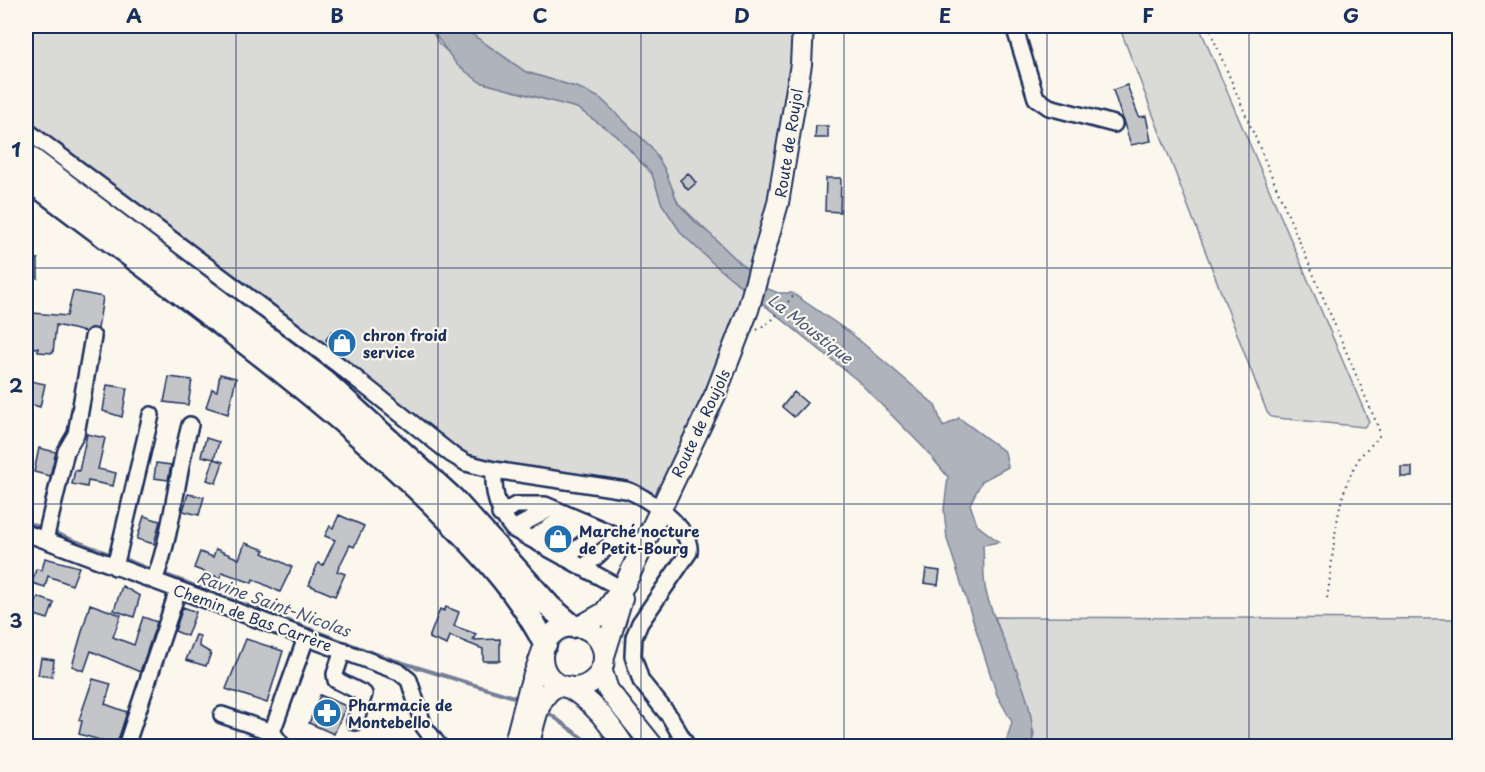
<svg xmlns="http://www.w3.org/2000/svg" width="1485" height="772" font-family="'Playpen Sans',sans-serif">
<style>
.green{fill:#dadad7;stroke:#7a849a;stroke-width:1.5}
.water{fill:#afb3bb;stroke:#747e96;stroke-width:1.5}
.lines{fill:none;stroke-linecap:round;stroke-linejoin:round}
.stream{stroke:#747e96;stroke-width:4}
.building{fill:#c3c5c9;stroke:#1b2f5e;stroke-width:1.5}
.minor-casing{stroke:#1b2f5e;stroke-width:20}
.major-casing{stroke:#1b2f5e;stroke-width:24}
.highway-casing{stroke:#1b2f5e;stroke-width:27}
.path{stroke:#1b2f5e;stroke-width:2;stroke-dasharray:1.5 4.5;stroke-linecap:butt}
.minor{stroke:#fbf7ec;stroke-width:15}
.major{stroke:#fbf7ec;stroke-width:20}
.highway{stroke:#fbf7ec;stroke-width:22}
.grid{fill:none;stroke:#1b2f5e;stroke-width:1.5;stroke-opacity:0.55}
.labels{text-anchor:middle;dominant-baseline:central;stroke-width:4.5;stroke-linejoin:round;paint-order:stroke}
.street-label{font-size:15px;fill:#1b2f5e;stroke:#fbf7ec}
.poi-label{font-size:15px;font-weight:bold;fill:#1b2f5e;stroke:#fbf7ec;text-anchor:start}
.water-label{font-size:16px;font-style:italic;fill:#47577a;stroke:#fbf7ec}
.neatline{fill:none;stroke:#1b2f5e;stroke-width:2}
.grid-label{font-size:20px;text-anchor:middle;font-weight:bold;fill:#1b2f5e}
</style>
<rect width="100%" height="100%" fill="#fbf7ec"/>
<filter id="ink" filterUnits="userSpaceOnUse"><feTurbulence type="fractalNoise" baseFrequency=".0167" numOctaves="2"/><feDisplacementMap in="SourceGraphic" scale="12" xChannelSelector="R" yChannelSelector="G"/><feConvolveMatrix kernelMatrix="1 2 1 2 8 2 1 2 1" color-interpolation-filters="sRGB"/></filter>
<g filter="url(#ink)">
<path class="green" d="M26,26H429L439,44L483,83L577,108L617,136L652,174L662,204L682,234L748,293L660,507L641,495L466,463L26,130Z
M460,26H803L801,64L752,275L678,203L664,168L651,147L600,98L579,88L526,72Z
M1119,26H1199L1369,422L1364,427L1278,418L1271,417L1267,412Z
M995,617L1459,619V746H1032L1034,733Z"/>
<path class="water" d="M429,26H460L526,72L579,88L600,98L651,147L664,168L678,203L696,223L710,234L766,288L778,293H792L852,334L935,405L943,427L959,418L1005,452L1008,467L982,481L970,504L977,525L999,542L983,545C984,558 983,574 985,587C995,636 1039,696 1032,746H1005L1012,722L997,695L947,539L944,509L948,477L924,448L857,380L716,266L682,234L662,204L652,174L617,136L577,108L480,82L457,65Z"/>
<g class="lines">
<path class="stream" d="M26,522L44,529
M52,532L115,556
M122,558L154,571
M161,573L387,658L517,698
M550,714L593,746"/>
</g>
<path class="building" d="M1127,85L1139,117L1146,116L1151,141L1131,145L1113,90Z
M816,126H828V138H815Z
M688,173L696,183L688,190L680,180Z
M826,178H841L840,212L825,211Z
M26,258L38,259V278L26,277Z
M73,291L103,297L98,329L90,328L85,332L56,325L53,353L38,352V348L26,347V325H32L33,313L67,316Z
M332,331L351,344L345,353L326,340Z
M220,374L236,378L228,414L206,407L212,389L217,391Z
M169,377L192,380L188,405L164,402Z
M26,380L45,384L40,407L26,403Z
M107,385L127,388L122,417L103,411Z
M794,392L807,403L794,417L782,407Z
M87,434L105,438L98,469L116,473L113,486L88,481L87,487L72,484L75,470L79,471Z
M206,438L219,442L214,459L223,462L216,483L207,480L214,459L201,456Z
M39,448L56,452L50,476L34,472Z
M156,463L171,465L168,480L154,478Z
M1401,467H1412V477H1401Z
M188,494L204,497L199,515L183,511Z
M339,515L364,526L354,547L350,545L337,571L345,574L335,596L309,585L318,563L323,565L335,540L325,536L330,526L333,528Z
M144,516L160,521L154,544L137,539Z
M245,543L265,550L263,553L292,567L280,592L253,579L252,583L222,572L220,578L194,568L200,552L213,557L216,549L239,559Z
M45,558L79,567L72,585L48,576L45,587L32,583L36,569L42,570Z
M926,569L940,571L938,585L924,583Z
M122,586L140,596L134,617L114,610Z
M38,597L54,603L48,619L32,614Z
M90,604L121,615L113,637L134,645L143,617L157,622L140,672L91,651L84,671L72,666Z
M183,607L196,612L187,636L175,631Z
M446,607L459,612L454,626L476,634L473,640L500,639V661H483V649L450,636L447,645L429,638L440,609L444,611Z
M196,635L200,636L199,646L211,653L206,666L186,660Z
M246,639L283,651L267,703L226,689Z
M41,658L54,660L52,677L38,675Z
M93,679L111,684L105,704L127,712L116,747H101L103,741L79,734L82,721L79,720Z
M320,695L346,706L334,734L309,723Z"/>
<g class="lines">
<g class="minor-casing">
<path id="minor" d="M1014,26L1036,98L1049,107L1114,124
M26,130L340,366L451,454L466,463L494,470L626,490C646,496 692,528 689,552L640,623L634,637L633,656L641,681L670,717L687,746
M494,470C493,495 497,509 513,529L622,589
M500,514L516,505H545L641,546
M513,529L552,508
M26,533L399,672L409,680L424,727L439,746
M531,539L568,515
M45,540L66,451L76,434L93,337
M549,549L583,521
M565,558L602,530
M115,567L151,415
M583,568L619,537
M154,581C173,531 176,477 190,425
M343,650L335,674L336,680L364,694L355,722
M222,715L272,732
M281,744L272,732L306,638
M126,746L178,590"/>
</g>
<g class="major-casing">
<path id="major" d="M542 657a31 31 0 1 1 62 0a31 31 0 1 1-62 0Z
M579,627L604,613L625,584L716,393L748,310L778,203L801,64L803,26
M604,656L622,598
M601,669L608,690L653,746
M568,687C594,702 608,722 624,746
M514,746L529,689L542,653
M528,746C535,726 536,694 559,685"/>
</g>
<g class="highway-casing">
<path id="highway" d="M26,155L324,381L453,499L550,607L572,626
M26,177C161,280 303,378 426,497C470,541 517,587 545,644"/>
</g>
<path class="path" d="M1208,26L1379,429V437C1373,444 1365,450 1360,457C1333,499 1335,552 1327,598
M757,330L773,319L796,293"/>
<use href="#minor" class="minor"/>
<use href="#major" class="major"/>
<use href="#highway" class="highway"/>
</g>
</g>
<path class="grid" d="M236,26V746M438,26V746M641,26V746M844,26V746M1047,26V746M1249,26V746M26,268H1460M26,504H1460"/>
<defs>
<g id="shop-disc" transform="scale(1.5)"><circle r="9.5" fill="#1f6fb2" stroke="#fbf7ec"/><path d="M-5-2.5h2.3a2.7 3.5 0 0 1 5.4 0H5L5.5 6h-11ZM-1.5-2.5h3a1.5 2.3 0 0 0-3 0Z" fill="#fff"/></g>
<g id="pharmacy-disc" transform="scale(1.5)"><circle r="9.5" fill="#1f6fb2" stroke="#fbf7ec"/><path d="M-2-6h4v4h4v4h-4v4h-4v-4h-4v-4h4Z" fill="#fff"/></g>
</defs>
<g fill-rule="evenodd">
<use href="#shop-disc" x="342" y="343"/>
<use href="#shop-disc" x="558" y="539"/>
<use href="#pharmacy-disc" x="327" y="713"/>
</g>
<g class="labels">
<g class="street-label">
<text transform="translate(788 143) rotate(-81)">Route de Roujol</text>
<text transform="translate(700 423) rotate(-65)">Route de Roujols</text>
<text transform="translate(253 617) rotate(20)">Chemin de Bas Carrère</text>
</g>
<g class="poi-label">
<text x="363" y="334">chron froid<tspan x="363" dy="17">service</tspan></text>
<text x="579" y="530">Marché nocture<tspan x="579" dy="17">de Petit-Bourg</tspan></text>
<text x="348" y="704">Pharmacie de<tspan x="348" dy="17">Montebello</tspan></text>
</g>
<g class="water-label">
<text transform="translate(811 328) rotate(38)">La Moustique</text>
<text transform="translate(274 603) rotate(20)">Ravine Saint-Nicolas</text>
</g>
</g>
<rect width="1485" height="772" fill="none" stroke="#fbf7ec" stroke-width="66"/>
<rect x="33" y="33" width="1419" height="706" class="neatline"/>
<g class="grid-label">
<text x="134" y="23">A</text>
<text x="337" y="23">B</text>
<text x="540" y="23">C</text>
<text x="742" y="23">D</text>
<text x="945" y="23">E</text>
<text x="1148" y="23">F</text>
<text x="1351" y="23">G</text>
<text x="16" y="157">1</text>
<text x="16" y="393">2</text>
<text x="16" y="628">3</text>
</g>
</svg>
